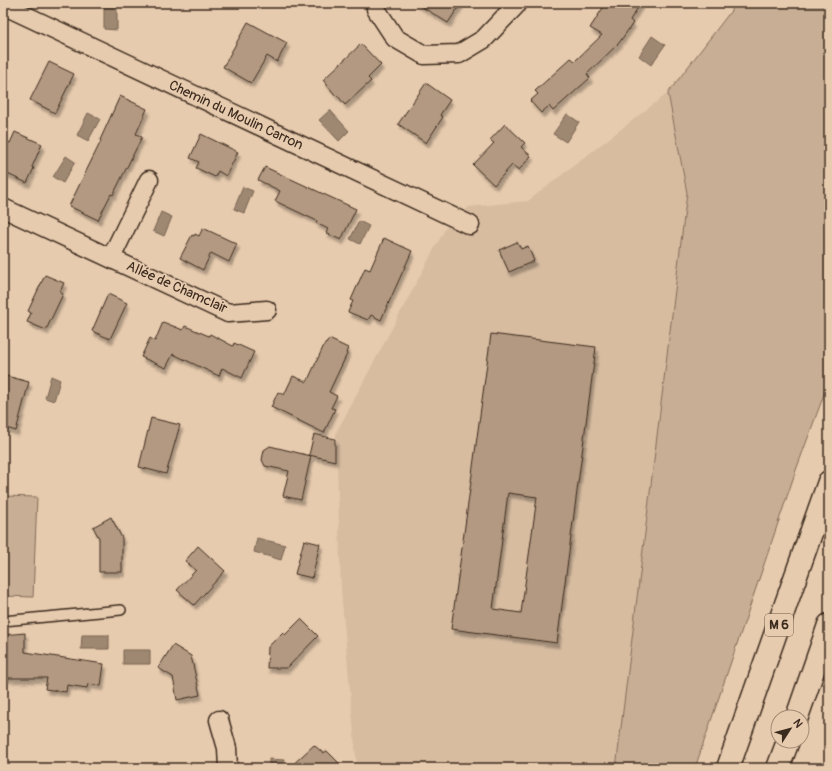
<svg xmlns="http://www.w3.org/2000/svg" width="832" height="771" font-family="Pangolin,sans-serif">
<style>
.built{fill:#d7bca0}
.green{fill:#c8ae94;stroke:#826c59}
.water{fill:#9e8872;stroke:#766250}
.building{fill:#b39981;stroke:#3b2a1e;fill-rule:evenodd;filter:url(#shadow)}
.lines{fill:none;stroke-linecap:round;stroke-linejoin:round}
.service-casing{stroke:#3b2a1e;stroke-width:12}
.minor-casing{stroke:#3b2a1e;stroke-width:21}
.trunk-casing{stroke:#3b2a1e;stroke-width:25}
.service{stroke:#e7cbae;stroke-width:9}
.minor{stroke:#e7cbae;stroke-width:18}
.trunk{stroke:#e7cbae;stroke-width:22}
.labels{text-anchor:middle;dominant-baseline:central;stroke-width:3.5;stroke-linejoin:round;paint-order:stroke}
.shield{fill:#e7cbae;stroke:#6f5a49;stroke-width:1}
.shield-label{font-size:13px;font-weight:bold;fill:#3b2a1e}
.street-label{font-size:14px;fill:#3b2a1e;stroke:#e7cbae}
</style>
<defs>
<filter id="shadow"><feDropShadow dx="2.5" dy="4.5" stdDeviation="1" flood-color="#0004"/></filter>
</defs>
<rect width="100%" height="100%" fill="#e7cbae"/>
<filter id="ink" filterUnits="userSpaceOnUse"><feTurbulence type="fractalNoise" baseFrequency=".025" numOctaves="2"/><feDisplacementMap in="SourceGraphic" scale="8" xChannelSelector="R" yChannelSelector="G"/><feConvolveMatrix kernelMatrix="1 2 1 2 8 2 1 2 1" color-interpolation-filters="sRGB"/></filter>
<g filter="url(#ink)">
<path class="built" d="M668,93L687,193L616,768H357L341,590L336,433L445,229L469,207L528,201Z"/>
<path class="green" d="M737,3H829V381L796,470L695,768H616L687,193L668,93Z
M3,496L37,497L33,597L3,596Z"/>
<path class="water" d="M104,3H117V30L104,29Z
M652,36L665,45L651,65L639,56Z
M330,110L349,131L339,141L319,120Z
M88,113L100,119L88,141L77,135Z
M567,114L579,122L566,142L553,134Z
M66,156L75,162L63,183L53,177Z
M243,187L253,191L244,213L234,209Z
M161,212L172,217L164,236L153,231Z
M359,221L369,226L360,244L350,239Z
M51,376L60,380L54,401L45,398Z
M257,538L285,545L281,560L254,552Z
M82,635H109V649H81Z
M123,650H150V664H123Z
M269,759L284,760V768H269Z"/>
<path class="building" d="M416,3H461L448,23Z
M606,3H641L630,20L633,23L619,43L587,74L590,78L553,111L549,106L541,113L530,101L538,94L535,91L571,58L575,61L602,35L590,28Z
M248,22L287,43L277,62L267,56L251,83L223,67Z
M361,44L381,65L368,78L371,81L345,105L337,95L336,96L323,80Z
M49,62L74,74L55,113L30,100Z
M426,83L450,100L440,115L443,117L426,143L398,124Z
M120,96L147,109L136,134L142,137L113,195L111,194L98,220L69,206L101,141L100,140Z
M505,124L525,143L521,147L531,156L519,170L512,165L494,185L473,165L494,143L490,140Z
M15,132L42,144L32,167L34,168L27,183L3,172V140L10,143Z
M201,134L238,152L226,176L218,171L215,177L196,168L199,162L190,158Z
M265,167L356,209L341,240L326,233L328,229L316,223L317,221L275,201L280,191L258,180Z
M203,228L237,244L229,262L211,253L203,270L180,258L192,235L194,236L195,234L199,236Z
M384,238L412,251L381,320L371,315L368,320L348,312L353,301L351,300L365,268L370,270Z
M517,242L521,249L528,246L534,261L509,272L499,250Z
M45,275L64,283L60,292L63,294L46,330L27,322L31,313L28,311Z
M108,294L127,303L110,339L92,331Z
M163,322L183,330L185,326L209,336L210,334L233,346L234,343L254,352L242,378L222,368L219,376L173,354L166,368L141,357L150,338L155,341Z
M491,334L596,347L557,643L451,629ZM508,493L537,497L521,613L493,609Z
M329,339L348,348L346,353L347,354L329,392L337,396L331,408L335,409L324,433L271,407L278,392L284,395L293,376L307,382L325,343L326,344Z
M3,375L29,382L16,431L3,427Z
M151,418L180,425L166,474L139,467Z
M314,434L335,439V461L309,455Z
M270,446L311,456L301,500L283,496L289,471L265,466L262,460L264,450Z
M111,517L122,538V572H99V538L93,527Z
M304,540L320,544L312,578L295,574Z
M198,546L225,571L194,605L177,590L196,570L185,561Z
M301,619L318,636L287,668H267L268,647L283,632L285,635Z
M25,633V652L104,664L101,686L88,684L87,688L67,685L66,692L45,689L47,678H3V655H5L3,635Z
M173,645L191,656L200,695L177,700L173,677L158,668Z
M314,745L323,753L327,751L344,768H289Z"/>
<g class="lines">
<g class="service-casing">
<path id="service" d="M3,621L121,610"/>
</g>
<g class="minor-casing">
<path id="minor" d="M376,3V9L395,38L424,55L459,54L484,39L518,3
M3,5L470,225
M3,208L228,313L267,310
M111,258L149,180
M219,720L227,748L228,768"/>
</g>
<g class="trunk-casing">
<path id="trunk" d="M797,717L829,625
M728,768L829,482
M778,768L788,741"/>
</g>
<use href="#service" class="service"/>
<use href="#minor" class="minor"/>
<use href="#trunk" class="trunk"/>
</g>
</g>
<g class="labels">
<rect class="shield" x="765" y="614" width="28" height="22" rx="3"/>
<g class="shield-label">
<text x="779" y="625">M 6</text>
</g>
<g class="street-label">
<text transform="translate(236 115) rotate(25)">Chemin du Moulin Carron</text>
<text transform="translate(177 287) rotate(24)">Allée de Chamclair</text>
</g>
</g>
<rect width="832" height="771" fill="none" stroke="#e7cbae" stroke-width="16"/>
<rect x="8" y="8" width="816" height="755" fill="none" stroke="#3b2a1e" stroke-width="1.5" filter="url(#ink)"/>
<g transform="translate(790 729) rotate(54)"><circle r="19" fill="#e7cbae" stroke="#a28b74"/>
<path d="M0-3L7 15L0 10L-7 15Z" fill="#3b2a1e"/>
<text y="-6" font-size="11" font-weight="bold" text-anchor="middle" fill="#3b2a1e">N</text>
</g>
</svg>
